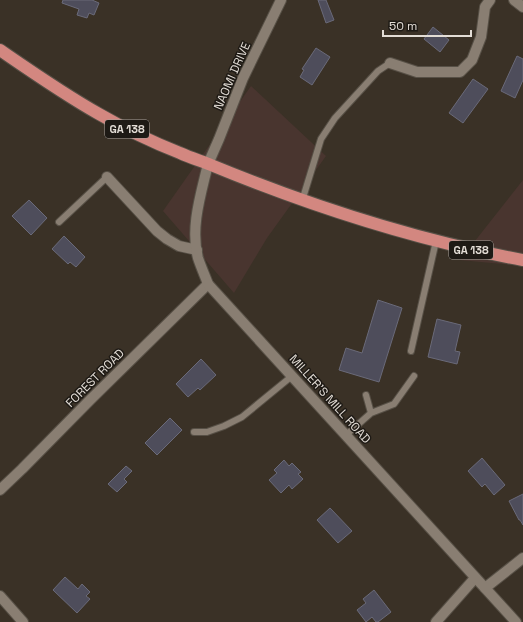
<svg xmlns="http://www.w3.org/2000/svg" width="523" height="622" font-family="'Space Grotesk',sans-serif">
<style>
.commercial{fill:#49352f}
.building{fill:#4e4d5b;stroke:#6a6a79}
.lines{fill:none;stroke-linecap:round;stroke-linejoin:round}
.lane-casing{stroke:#575046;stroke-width:8}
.street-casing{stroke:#575046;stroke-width:12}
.secondary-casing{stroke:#575046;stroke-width:12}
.highway-casing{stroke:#575046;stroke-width:14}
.lane{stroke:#897e72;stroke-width:6}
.street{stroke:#897e72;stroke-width:10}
.secondary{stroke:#897e72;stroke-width:10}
.highway{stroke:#d38780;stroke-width:12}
.labels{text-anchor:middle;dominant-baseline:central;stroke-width:3;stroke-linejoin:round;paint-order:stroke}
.shield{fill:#1e1a15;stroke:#a8a29c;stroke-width:1}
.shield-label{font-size:11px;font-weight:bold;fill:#e3ddd6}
.street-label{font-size:12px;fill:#e3ddd6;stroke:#1e1a15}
</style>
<rect width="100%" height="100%" fill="#3a3126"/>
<path class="commercial" d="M251,86L326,156L267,238L234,293L163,211Z
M523,180V266L460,260Z"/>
<path class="building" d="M63,0H92L99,3L94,15L89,13L87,18L77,15L79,9L62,3Z
M318,0H326L334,20L326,23Z
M433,27L449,40L440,52L424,39Z
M316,48L330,57L312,85L300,77L304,70L302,69Z
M517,56L523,59V80L515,98L501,91Z
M473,79L488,89L463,123L449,113Z
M29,200L47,218L31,235L12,216Z
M64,236L85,257L76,267L70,262L68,264L52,249Z
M378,300L402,308L379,382L339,370L346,348L362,353Z
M437,319L461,325L455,351L460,352L457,364L428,357Z
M201,359L216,375L200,390L198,388L188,397L176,384Z
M170,418L182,430L157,455L145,443Z
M482,458L505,485L494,495L485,484L482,487L468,471Z
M284,460L289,466L292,463L301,472L298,474L303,479L292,489L289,485L281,493L269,480L277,473L274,470Z
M126,466L132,471L124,479L127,482L117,492L108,484Z
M523,494V525L520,520H519L509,501Z
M330,508L352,531L338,543L317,520Z
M65,577L78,589L82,584L90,592L86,596L90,599L77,613L53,590Z
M374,590L391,612L378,622H376L372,617L366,622L357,610L366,603L363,599Z"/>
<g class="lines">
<g class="lane-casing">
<path id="lane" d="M302,201L321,139L335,118L378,71L390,63
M59,222L107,177
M411,351L436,241
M366,395L371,413
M194,432H207L224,426L242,417L292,376
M346,435L371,413L394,404L414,376"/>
</g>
<g class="street-casing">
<path id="street" d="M514,0L523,7
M390,63L417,72H460L472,60L481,37L485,7L490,0
M208,164L219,139L243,78L281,0
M107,177L157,231L167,239L179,246L197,250
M0,490L22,469L90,400L208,284
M485,588L523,558
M0,596L23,622
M436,622L475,578"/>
</g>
<g class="secondary-casing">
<path id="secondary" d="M208,164C201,194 190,227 198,258C201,267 205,276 208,284L516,622"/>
</g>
<g class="highway-casing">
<path id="highway" d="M0,50C32,72 65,95 99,114C125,129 152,142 180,153C191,158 201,161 211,165C313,207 415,240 523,260"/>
</g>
<use href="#lane" class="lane"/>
<use href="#street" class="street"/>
<use href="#secondary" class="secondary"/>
<use href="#highway" class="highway"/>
</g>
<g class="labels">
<g class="shield">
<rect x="105" y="120" width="44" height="18" rx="3"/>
<rect x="449" y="241" width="44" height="18" rx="3"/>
</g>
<g class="shield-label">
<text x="127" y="129">GA 138</text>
<text x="471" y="250">GA 138</text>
</g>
<g class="street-label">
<text transform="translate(232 76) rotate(-66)">NAOMI DRIVE</text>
<text transform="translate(95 378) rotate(-45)">FOREST ROAD</text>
<text transform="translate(330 399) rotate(48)">MILLER'S MILL ROAD</text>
</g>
</g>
<path d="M383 30v6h88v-6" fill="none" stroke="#e3ddd6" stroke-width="2"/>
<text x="389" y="30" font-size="12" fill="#e3ddd6" stroke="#1e1a15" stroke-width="3" paint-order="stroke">50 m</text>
</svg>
